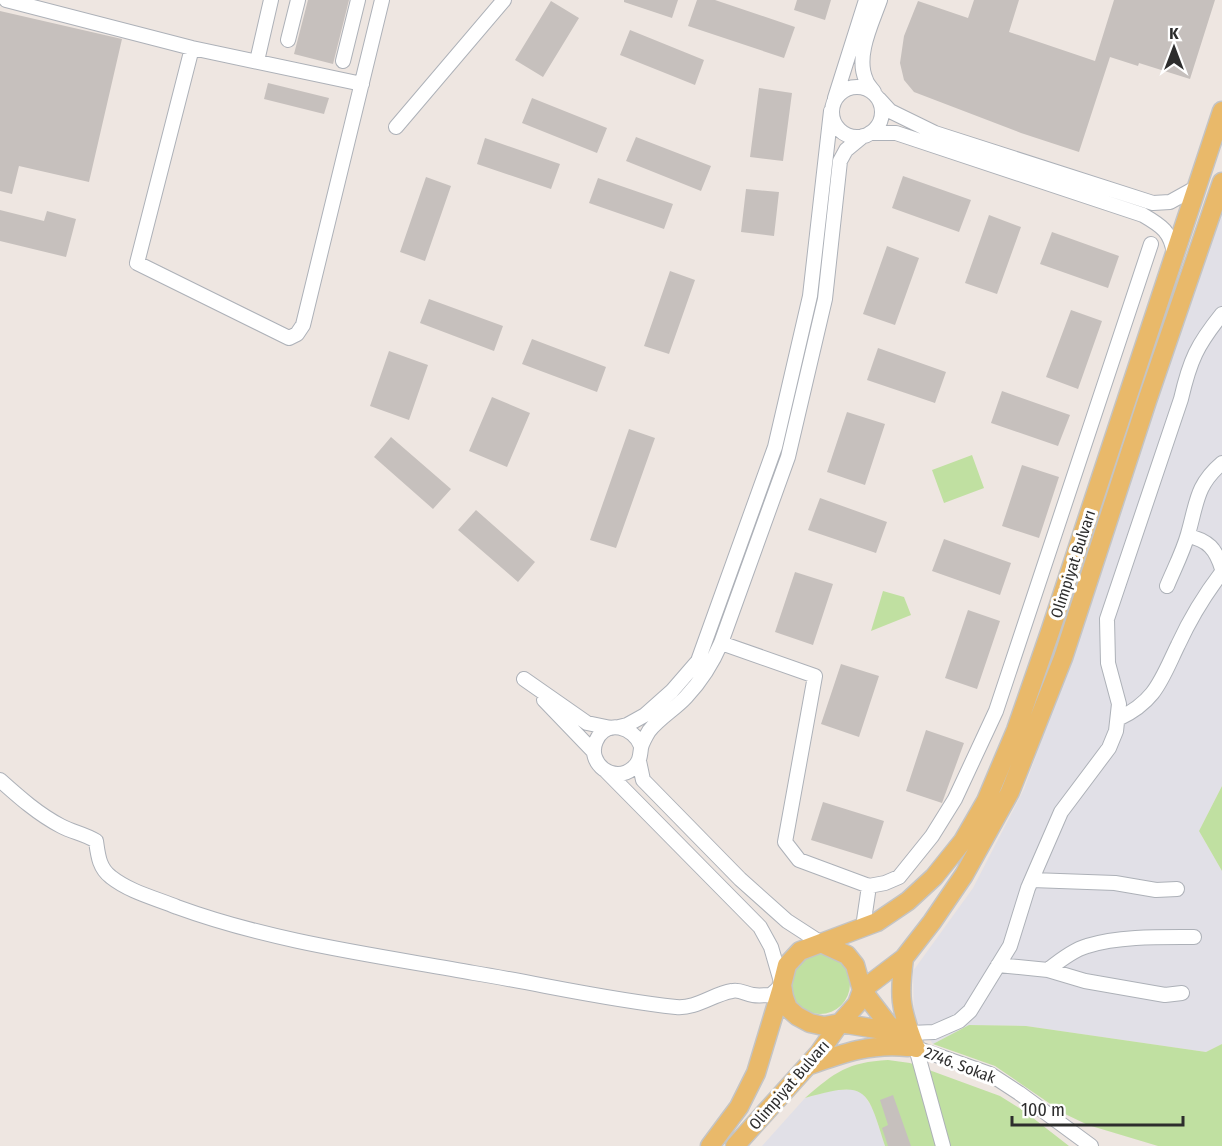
<svg xmlns="http://www.w3.org/2000/svg" width="1222" height="1146" font-family="'Fira Sans Condensed',sans-serif">
<style>
.industrial{fill:#e1e0e7}
.green{fill:#c0e0a1}
.building{fill:#c6c0bd}
.lines{fill:none;stroke-linecap:round;stroke-linejoin:round}
.minor-casing{stroke:#adb1b8;stroke-width:16}
.major-casing{stroke:#c4c4c4;stroke-width:21}
.minor{stroke:#fff;stroke-width:14}
.major{stroke:#e9b96a;stroke-width:18}
.labels{text-anchor:middle;dominant-baseline:central;stroke-width:6;stroke-linejoin:round;paint-order:stroke}
.street-label{font-size:16px;fill:#2d2d2d;stroke:#fff}
</style>
<rect width="100%" height="100%" fill="#eee6e1"/>
<path class="industrial" d="M1222,207V786L1199,831L1222,871V1044L1206,1052L1026,1026L969,1025L933,1044L914,1017L913,971L973,888L1024,789L1072,655Z
M850,1089L862,1092L873,1109L885,1146H762L805,1098L830,1091Z"/>
<path class="green" d="M972,455L984,488L944,503L932,470Z
M883,591L904,597L911,615L871,631Z
M1222,786V871L1199,831Z
M790 984a30 30 0 1 1 60 0a30 30 0 1 1-60 0Z
M969,1025L1026,1026L1206,1052L1222,1044V1146H1158L1088,1125L1065,1114L995,1066L933,1044Z
M888,1060L910,1063L1000,1096L1024,1111L1069,1146H885C867,1088 867,1080 805,1098C835,1072 848,1062 888,1060Z"/>
<path class="building" d="M308,0H349L333,64L294,54Z
M624,0H678L672,18L624,2Z
M697,0H715L795,27L784,58L688,26Z
M797,0H831L825,20L794,10Z
M974,0H1019L1009,32L1095,61L1114,0H1215L1190,79L1139,63L1138,66L1110,57L1079,152L1021,133L914,92L904,80L900,63L904,36L918,1L968,18Z
M551,1L579,18L543,77L515,60Z
M0,11L122,39L89,182L19,166L12,194L0,191Z
M630,30L704,60L695,85L620,55Z
M268,83L329,98L324,114L264,99Z
M759,88L792,93L783,161L750,157Z
M532,98L607,128L597,153L522,123Z
M636,137L711,166L701,191L626,161Z
M485,138L560,164L551,189L477,164Z
M903,176L971,200L959,232L892,208Z
M426,177L451,186L425,261L400,252Z
M598,178L673,204L664,229L589,203Z
M746,189L779,192L774,236L741,232Z
M0,210L44,221L47,211L76,219L66,257L0,241Z
M989,215L1021,227L997,294L965,283Z
M1052,232L1119,256L1108,288L1040,264Z
M887,246L919,258L895,325L863,314Z
M670,271L695,280L669,354L644,346Z
M429,299L503,326L494,351L420,323Z
M1071,310L1102,321L1078,389L1046,377Z
M532,339L606,367L597,392L522,364Z
M878,348L946,372L935,403L867,380Z
M389,351L428,365L409,420L370,406Z
M1002,391L1070,415L1058,446L991,423Z
M492,397L530,413L507,467L469,451Z
M847,412L885,424L865,485L827,472Z
M629,429L655,438L616,548L590,540Z
M391,437L451,489L433,509L374,457Z
M1022,465L1059,477L1039,538L1002,526Z
M820,498L887,522L876,553L808,530Z
M476,510L535,562L518,582L458,530Z
M944,539L1011,563L1000,595L932,571Z
M795,572L833,584L813,645L775,632Z
M968,610L1000,621L977,689L945,678Z
M841,664L879,676L859,737L821,724Z
M926,730L964,743L942,803L906,791Z
M823,802L884,821L872,859L811,840Z
M893,1095L911,1146H888L882,1128L888,1125L880,1100Z"/>
<g class="lines">
<g class="minor-casing">
<path id="minor" d="M6,0L192,48L362,84
M288,40L298,0
M192,48L137,263L289,338L297,334L303,325L382,0
M257,61L271,0
M343,61L358,0
M832 112a25 25 0 1 1 50 0a25 25 0 1 1-50 0Z
M874,92C871,88 867,84 866,80C855,56 872,23 880,0
M835,98L866,0
M879,99L890,111L935,133L1153,203L1170,202L1197,187
M396,127L504,0
M870,133H896L1143,215C1162,226 1171,232 1174,254
M1188,536C1208,540 1216,549 1222,569
M1167,586C1174,569 1183,552 1188,534C1197,503 1196,485 1222,463
M721,643L815,676L785,842L799,860L869,886L885,883L899,877L932,836L955,799L996,711L1151,244
M524,679L587,723L611,728
M544,700L594,752
M1118,719C1156,701 1161,680 1178,645C1189,621 1206,593 1222,572
M619,727L627,725L645,715L672,691L698,661L775,447L810,296L831,111
M641,746C634,727 606,718 596,741C586,763 614,785 633,768C640,762 640,756 641,748C642,743 646,736 649,731C659,718 675,709 686,697C702,680 712,664 721,643L788,457L825,299L840,161L846,150L863,136
M639,761L643,780L740,879L787,921L821,943
M0,780C19,797 38,814 61,826C72,832 85,834 96,841C98,855 99,868 111,877C130,892 155,898 177,907C273,942 374,955 474,973C541,984 608,1000 676,1007C696,1009 713,994 732,991C740,989 745,994 753,995C759,996 766,995 771,995L782,985L771,947L760,927L606,771
M1032,880L1115,883L1156,890L1177,889
M863,927L869,886
M998,965L1048,970L1085,981L1165,995L1182,993
M1048,970C1059,961 1073,950 1087,946C1119,936 1161,937 1194,937
M910,1033L934,1032L959,1021L970,1011L1010,946L1028,888L1061,812L1109,748L1116,731L1119,704L1108,663L1107,619L1181,399C1190,360 1197,345 1222,314
M916,1048L990,1074L1019,1093L1091,1146
M916,1048L943,1146"/>
</g>
<g class="major-casing">
<path id="major" d="M821,943L847,955L855,965L862,990L888,1024L899,1033
M904,958C899,996 900,1007 914,1044
M862,990L904,958L932,922L964,875L1010,792L1063,658L1147,401L1222,182
M916,1048L883,1030L840,1023L824,1026L810,1023L797,1016L788,1008L784,997L782,985L787,965L800,951L877,922L908,901L934,877L963,841L986,801L1016,730L1050,632L1222,111
M810,1065C843,1053 872,1043 908,1047
M710,1146L739,1107L756,1073L782,987
M735,1146L819,1053L840,1023L857,1004L862,990"/>
</g>
<use href="#minor" class="minor"/>
<use href="#major" class="major"/>
</g>
<g class="labels">
<g class="street-label">
<text transform="translate(1073 564) rotate(-72)">Olimpiyat Bulvarı</text>
<text transform="translate(960 1065) rotate(21)">2746. Sokak</text>
<text transform="translate(789 1085) rotate(-49)">Olimpiyat Bulvarı</text>
</g>
</g>
<g transform="translate(1174 48)" stroke="#ffffff" stroke-width="4.5" paint-order="stroke">
<path d="M0-4.5L10 22L0 15L-10 22Z" fill="#2d2d2d"/>
<text y="-9" font-size="16" font-weight="bold" text-anchor="middle" fill="#2d2d2d">K</text>
</g>
<path d="M1012 1116v9h171v-9" fill="none" stroke="#2d2d2d" stroke-width="3"/>
<text x="1021" y="1116" font-size="18" fill="#2d2d2d" stroke="#ffffff" stroke-width="4.5" paint-order="stroke">100 m</text>
</svg>
